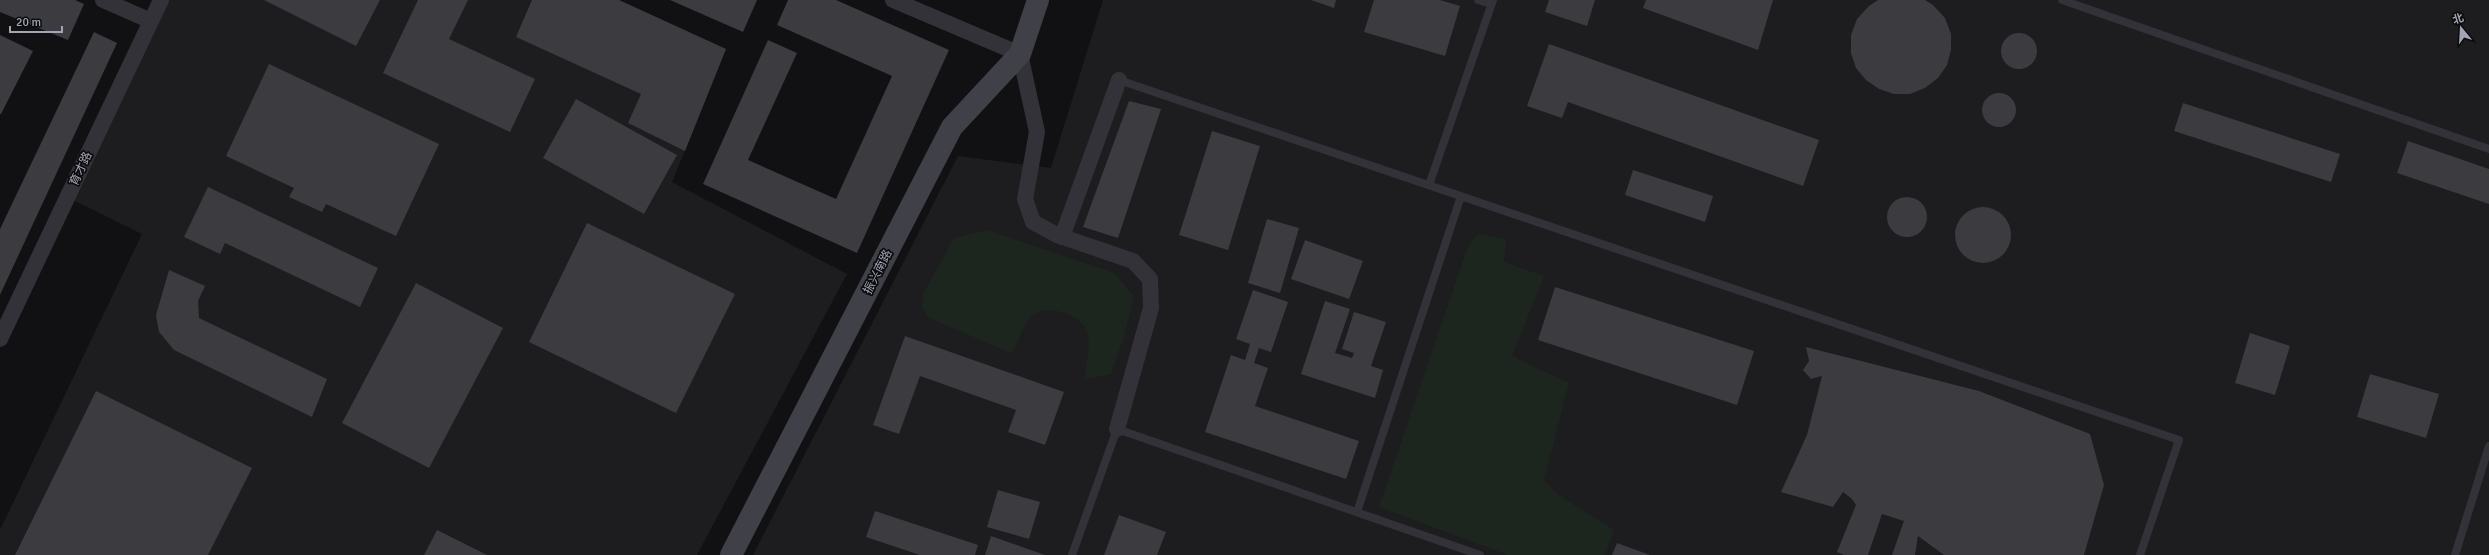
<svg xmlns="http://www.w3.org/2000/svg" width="2489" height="555" font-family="Signika,'Noto Sans SC',sans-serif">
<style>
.built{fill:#1d1d20}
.green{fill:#1d251f}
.building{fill:#3b3b40}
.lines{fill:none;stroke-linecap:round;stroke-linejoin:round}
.service{stroke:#323238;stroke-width:8}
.minor{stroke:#323238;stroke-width:16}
.secondary{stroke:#404148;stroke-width:22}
.labels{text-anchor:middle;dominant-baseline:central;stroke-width:3.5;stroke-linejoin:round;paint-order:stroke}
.street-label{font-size:12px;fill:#a2a5b4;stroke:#0c0c0e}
</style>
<rect width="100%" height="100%" fill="#111113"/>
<path class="built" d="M166,0H619L726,49L672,182L847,274L697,555H0V530L142,234L73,200Z
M1103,0H2489V555H753L958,156L1051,168Z"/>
<path class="green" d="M987,230L1114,273L1134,296L1124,337L1111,374L1085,379C1086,365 1090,348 1088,335C1085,315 1047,302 1032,316C1020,326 1021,342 1011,353L929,318L922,307L923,294L954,238Z
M1478,234L1506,239L1504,262L1544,276L1512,356L1569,383L1544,480L1557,494L1614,530L1605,555H1508L1379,507L1468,246Z"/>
<path class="building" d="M0,0H75L84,4L68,40L0,12Z
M264,0H380L356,46Z
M418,0H468L449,39L535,79L510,132L383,73Z
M532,0H619L726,49L685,151L628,123L641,94L516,37Z
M670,0H757L743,32Z
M788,0H836L949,50L857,253L703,184L768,40L797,53L748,160L836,199L892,76L777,25Z
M1311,0H1336L1334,8Z
M1374,0H1440L1460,6L1445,56L1364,32Z
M1549,0H1595L1587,26L1545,12Z
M1646,0H1773L1758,50L1643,8Z
M1878,0H1925L1933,5L1945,18L1951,34V50L1947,65L1938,78L1925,88L1910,94H1894L1879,89L1866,80L1856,68L1851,53V35L1857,19L1869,6Z
M94,32L117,43L0,295V229Z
M2001 51a18 18 0 1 1 36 0a18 18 0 1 1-36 0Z
M0,35L33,51L1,114H0Z
M1549,44L1819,140L1803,186L1568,102L1562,118L1527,106Z
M269,64L439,144L396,236L326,204L322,212L289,197L294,188L226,156Z
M1982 110a17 17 0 1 1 34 0a17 17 0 1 1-34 0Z
M576,99L677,155L644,214L543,158Z
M1129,101L1161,109L1118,238L1083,227Z
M2183,103L2340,154L2331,182L2174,131Z
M1212,131L1260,146L1228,250L1179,235Z
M2408,141L2489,169V204L2397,173Z
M1633,170L1713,196L1705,222L1625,195Z
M208,187L378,268L360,307L225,243L220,254L184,237Z
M1887 217a20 20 0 1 1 40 0a20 20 0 1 1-40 0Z
M1955 235a28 28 0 1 1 56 0a28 28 0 1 1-56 0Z
M1267,219L1299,228L1280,293L1248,283Z
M587,223L735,294L676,413L529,342Z
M1305,240L1363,261L1349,299L1291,279Z
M169,270L205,286L198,301L199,318L327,379L312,417L174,350L159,332L156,315Z
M416,283L503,328L429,468L342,423Z
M1555,287L1754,351L1737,405L1538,340Z
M1253,290L1288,302L1271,352L1259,348L1254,363L1268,368L1255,406L1359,441L1346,479L1205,432L1231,355L1245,360L1250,344L1236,339Z
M1325,301L1350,309L1335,353L1352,358L1354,353L1342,349L1354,312L1386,322L1371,366L1383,370L1375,398L1301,374Z
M2250,333L2290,346L2275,395L2235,383Z
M905,336L1064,392L1045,445L1008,432L1016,410L920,376L899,434L873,425Z
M1806,347L1979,391L2090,434L2104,485L2084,555H1944L1918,536L1915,555H1892L1904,521L1882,514L1868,555H1844L1837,552L1856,505L1852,499L1843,492L1833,507L1781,492L1807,435L1822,376L1811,379L1803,370L1809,361Z
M2370,374L2439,394L2426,438L2357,417Z
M96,391L252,468L208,555H15Z
M998,490L1040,502L1029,539L987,527Z
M875,511L978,545L975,555H920L866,537Z
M1119,515L1166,532L1157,555H1104Z
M437,530L487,555H424Z
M991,536L1045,555H985Z
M1617,543L1650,555H1612Z"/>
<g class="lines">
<path class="service" d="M1478,0L1491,4
M2062,0L2489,149
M1119,80L2179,440L2140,555
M1429,185L1493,0
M1357,512L1461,196
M1072,555L1117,429L1480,555
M2455,555L2489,446"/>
<path class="minor" d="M103,0L151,21
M893,0L1020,54L1037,132L1025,199L1033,222L1057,235L1133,261L1150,279L1151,308L1117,429
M1062,237L1119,80
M0,339L161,0"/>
<path class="secondary" d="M731,555L952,127L1020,54L1038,0"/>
</g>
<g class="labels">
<g class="street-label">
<text transform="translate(81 169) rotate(-65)">育才路</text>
<text transform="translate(878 272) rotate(-63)">振兴南路</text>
</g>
</g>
<g transform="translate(2461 28) rotate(342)" stroke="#0c0c0e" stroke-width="3" paint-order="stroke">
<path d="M0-3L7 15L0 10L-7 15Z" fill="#a2a5b4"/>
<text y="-6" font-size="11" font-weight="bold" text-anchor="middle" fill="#a2a5b4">北</text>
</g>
<path d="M10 26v6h52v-6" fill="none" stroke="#a2a5b4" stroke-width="2"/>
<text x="16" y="26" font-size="12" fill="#a2a5b4" stroke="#0c0c0e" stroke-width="3" paint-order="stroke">20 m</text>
</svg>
